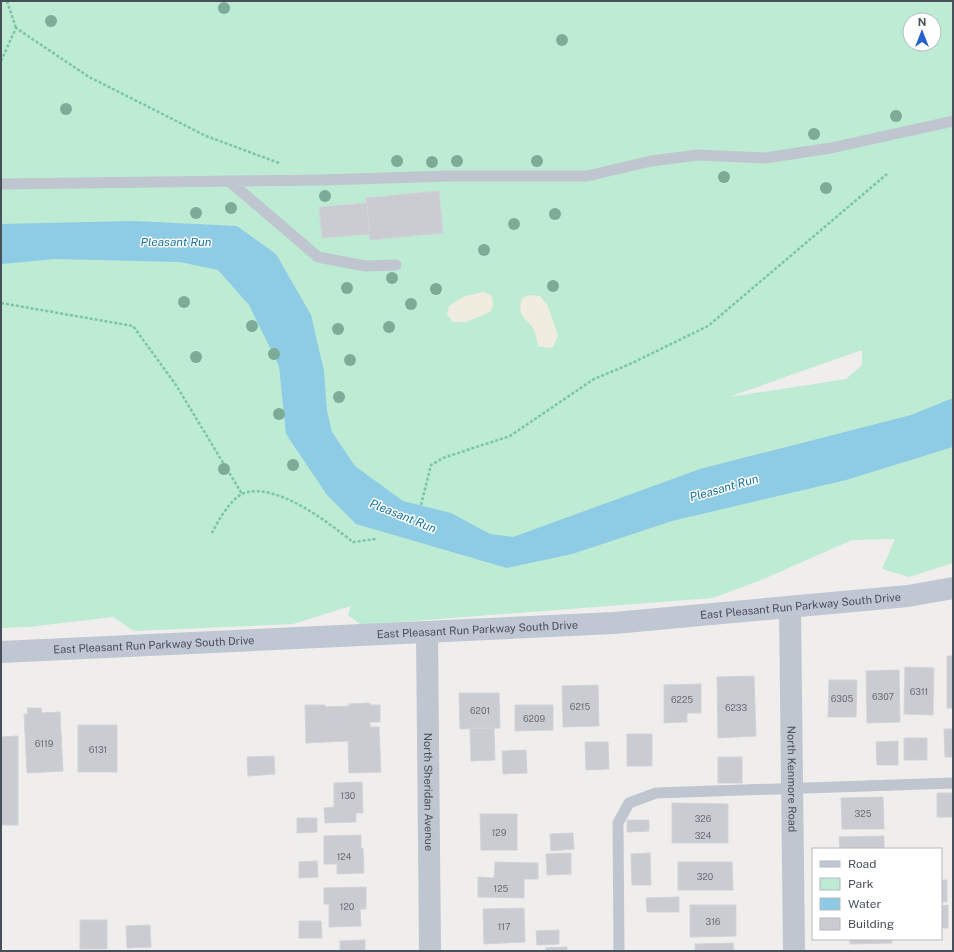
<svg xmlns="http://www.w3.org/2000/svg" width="954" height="952" font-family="'Public Sans',sans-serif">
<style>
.green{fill:#beebd4;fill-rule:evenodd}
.sand{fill:#f0ecdf}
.water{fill:#8ecbe5}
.building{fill:#caccd2;stroke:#d2d3d9}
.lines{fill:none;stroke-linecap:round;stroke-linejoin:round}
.path{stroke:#79c6a7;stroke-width:2.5;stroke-dasharray:3 2;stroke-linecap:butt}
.lane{stroke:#bfc6cf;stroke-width:11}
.street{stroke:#bfc6cf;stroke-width:22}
.secondary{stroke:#bfc7d3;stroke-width:22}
.tree{fill:#7cab97}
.labels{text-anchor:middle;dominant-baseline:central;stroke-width:3;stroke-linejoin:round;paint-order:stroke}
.number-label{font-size:9px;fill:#686e77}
.street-label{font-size:11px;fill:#474f59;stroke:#fff}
.water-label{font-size:12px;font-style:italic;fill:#16749d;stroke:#fff}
</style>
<rect width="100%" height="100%" fill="#f0eeed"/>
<path class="green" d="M1,1H953V408L871,434L759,456L685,480L616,504L538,533L518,544L491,540L476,530L455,545L518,560L550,554L612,530L683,510L770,491L811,480L869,470L953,447V563L909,577L882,569L895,539L852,540L766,578L713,598L361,625L348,615L351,606L293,624L134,631L113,617L28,627L1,628ZM910,20H934V44H910ZM862,350V365L846,379L729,397Z"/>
<path class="sand" d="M484,292L492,296L493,305L491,311L481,316L466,322H453L447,314L449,306L465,296Z
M530,295L540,296L548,306L558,336L553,347L549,348L538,346C537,341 536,333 533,328C524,315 517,318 522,298Z"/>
<path class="water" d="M134,221L237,226L276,254L311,315L324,371L327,411L332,432L355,466L403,501L451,513L490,534L513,537L700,469L911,415L953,398V447L846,480L672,521L572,554L507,568L356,524L327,495L286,434L279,366L249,305L218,270L180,262L56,259L1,264V224Z"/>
<path class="building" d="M439,191L443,233L370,240L366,198Z
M367,203L370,234L322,238L319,207Z
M947,656H953V708H947Z
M905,667L934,668L933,715L904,714Z
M899,670L900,722L867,723L866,671Z
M754,676L756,736L718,738L717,677Z
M829,680H857L856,717H828Z
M701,684V713H687V722L664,723V685Z
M598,685L599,726L563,727L562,686Z
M459,693H499L500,728L460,729Z
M370,703V705H380V722H370V727H379L381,772L349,773L348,741L306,743L305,705H325V707L349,706V704Z
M515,705H553V730L515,731Z
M27,708H41L42,713L60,712L63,771L27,773L24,714H28Z
M78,725H117V772H78Z
M470,728H494L495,760L471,761Z
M944,729H953V757H945Z
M627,734H652V766H627Z
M18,736V825H1V737Z
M904,738H927V760H904Z
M898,741V765H877L876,742Z
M585,742H608L609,769L586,770Z
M526,750L527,773L503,774L502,751Z
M274,756L275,774L248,776L247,757Z
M718,757H742V783H718Z
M362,782L363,813H356V822L325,823L324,808L334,807V783Z
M937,793H953V817H937Z
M883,797L884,829H842L841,798Z
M672,803L728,804V843H672Z
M480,814H517V850H481Z
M297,818H317V832L297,833Z
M627,820H649V831L627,832Z
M573,833L574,849L551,851L550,834Z
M361,835V848H363L364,873L337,874V864H324V836Z
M884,836V849H840L839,837Z
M571,853V874L547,875L546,854Z
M650,853L651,885H632L631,854Z
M317,861L318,877L299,878V862Z
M495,862L538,863V879H524V898L478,897V877L494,878Z
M678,862H732L733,890H678Z
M941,880H947V902H941Z
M366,887V909H360L361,926L329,927V904H324V888Z
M679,897V912H647L646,898Z
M690,905H736V936L690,937Z
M948,905V928H941V906Z
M524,908L525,942L484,944L483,909Z
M80,920H107V949H80Z
M299,921H321L322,938H299Z
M150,925L151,947L127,948L126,926Z
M559,930V944L537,945L536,931Z
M850,939H892V943L850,944Z
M365,940V951H340V941Z
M733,943L734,951H695V944Z
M567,947V951H546V948Z"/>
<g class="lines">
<path class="path" d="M7,1L16,28
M1,61L16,28L89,77L206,136L279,163
M1,303L133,326L176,385L242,494
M421,505L431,465L443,458L510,436L594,379L630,364L708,326L887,174
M212,533C218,521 230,500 242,494C274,480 329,523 353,542L376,539"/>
<path class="lane" d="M229,181L318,257L365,266L396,265
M1,184L322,180L450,176H587L651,161L698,155L765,158L831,148L953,121
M619,951L618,823L629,803L656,793L953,783"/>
<g class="street">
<path id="s1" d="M790,608L794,951"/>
<path id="s2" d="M427,633L430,951"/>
</g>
<path class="secondary" id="s3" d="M1,652L614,623L908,596L953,588"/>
</g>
<g class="tree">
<circle cx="224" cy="8" r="6"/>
<circle cx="51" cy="21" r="6"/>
<circle cx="562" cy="40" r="6"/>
<circle cx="66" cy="109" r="6"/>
<circle cx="896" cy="116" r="6"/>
<circle cx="814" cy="134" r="6"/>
<circle cx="397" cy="161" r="6"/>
<circle cx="457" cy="161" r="6"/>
<circle cx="537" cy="161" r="6"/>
<circle cx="432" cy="162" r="6"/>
<circle cx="724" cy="177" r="6"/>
<circle cx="826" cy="188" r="6"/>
<circle cx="325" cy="196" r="6"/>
<circle cx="231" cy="208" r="6"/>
<circle cx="196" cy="213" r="6"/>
<circle cx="555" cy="214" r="6"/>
<circle cx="514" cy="224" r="6"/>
<circle cx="484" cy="250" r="6"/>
<circle cx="392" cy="278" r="6"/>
<circle cx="553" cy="286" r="6"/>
<circle cx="347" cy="288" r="6"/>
<circle cx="436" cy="289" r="6"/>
<circle cx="184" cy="302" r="6"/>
<circle cx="411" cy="304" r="6"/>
<circle cx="252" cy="326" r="6"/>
<circle cx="389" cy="327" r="6"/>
<circle cx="338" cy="329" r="6"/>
<circle cx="274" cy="354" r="6"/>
<circle cx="196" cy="357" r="6"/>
<circle cx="350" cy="360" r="6"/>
<circle cx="339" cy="397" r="6"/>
<circle cx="279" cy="414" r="6"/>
<circle cx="293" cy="465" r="6"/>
<circle cx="224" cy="469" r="6"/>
</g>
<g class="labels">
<g class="number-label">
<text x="919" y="691">6311</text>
<text x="883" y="696">6307</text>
<text x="842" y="698">6305</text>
<text x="682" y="699">6225</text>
<text x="580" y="706">6215</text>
<text x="736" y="707">6233</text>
<text x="480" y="710">6201</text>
<text x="534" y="718">6209</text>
<text x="44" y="743">6119</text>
<text x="98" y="749">6131</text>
<text x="348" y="795">130</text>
<text x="863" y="813">325</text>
<text x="703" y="818">326</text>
<text x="499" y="832">129</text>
<text x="703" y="835">324</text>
<text x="344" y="856">124</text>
<text x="705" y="876">320</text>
<text x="501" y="888">125</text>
<text x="347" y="906">120</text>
<text x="713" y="921">316</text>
<text x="504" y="926">117</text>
</g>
<g class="street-label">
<text stroke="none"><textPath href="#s3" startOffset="801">East Pleasant Run Parkway South Drive</textPath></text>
<text stroke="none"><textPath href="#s3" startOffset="477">East Pleasant Run Parkway South Drive</textPath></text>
<text stroke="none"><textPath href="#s3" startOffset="153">East Pleasant Run Parkway South Drive</textPath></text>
<text stroke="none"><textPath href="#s1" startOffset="171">North Kenmore Road</textPath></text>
<text stroke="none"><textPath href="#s2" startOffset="159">North Sheridan Avenue</textPath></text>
</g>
<g class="water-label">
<text x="176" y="242">Pleasant Run</text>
<text transform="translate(724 488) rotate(-16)">Pleasant Run</text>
<text transform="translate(403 516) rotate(22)">Pleasant Run</text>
</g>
</g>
<rect width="954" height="952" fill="none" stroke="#474f59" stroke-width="4"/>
<rect x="812" y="848" width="130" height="92" fill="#ffffff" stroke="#b5b9bd"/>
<rect x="820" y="861" width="20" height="6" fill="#bfc7d3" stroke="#b5b9bd"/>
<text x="848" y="868" font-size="12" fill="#474f59">Road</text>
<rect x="820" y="878" width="20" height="12" fill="#beebd4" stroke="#b5b9bd"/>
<text x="848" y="888" font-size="12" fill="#474f59">Park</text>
<rect x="820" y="898" width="20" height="12" fill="#8ecbe5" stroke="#b5b9bd"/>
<text x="848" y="908" font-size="12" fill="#474f59">Water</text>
<rect x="820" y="918" width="20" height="12" fill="#caccd2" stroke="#b5b9bd"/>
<text x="848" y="928" font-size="12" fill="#474f59">Building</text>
<g transform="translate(922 32)"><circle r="19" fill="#ffffff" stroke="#b5b9bd"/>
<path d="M0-3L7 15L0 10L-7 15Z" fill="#2661d1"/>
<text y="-6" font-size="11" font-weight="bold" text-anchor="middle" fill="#474f59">N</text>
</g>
</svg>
